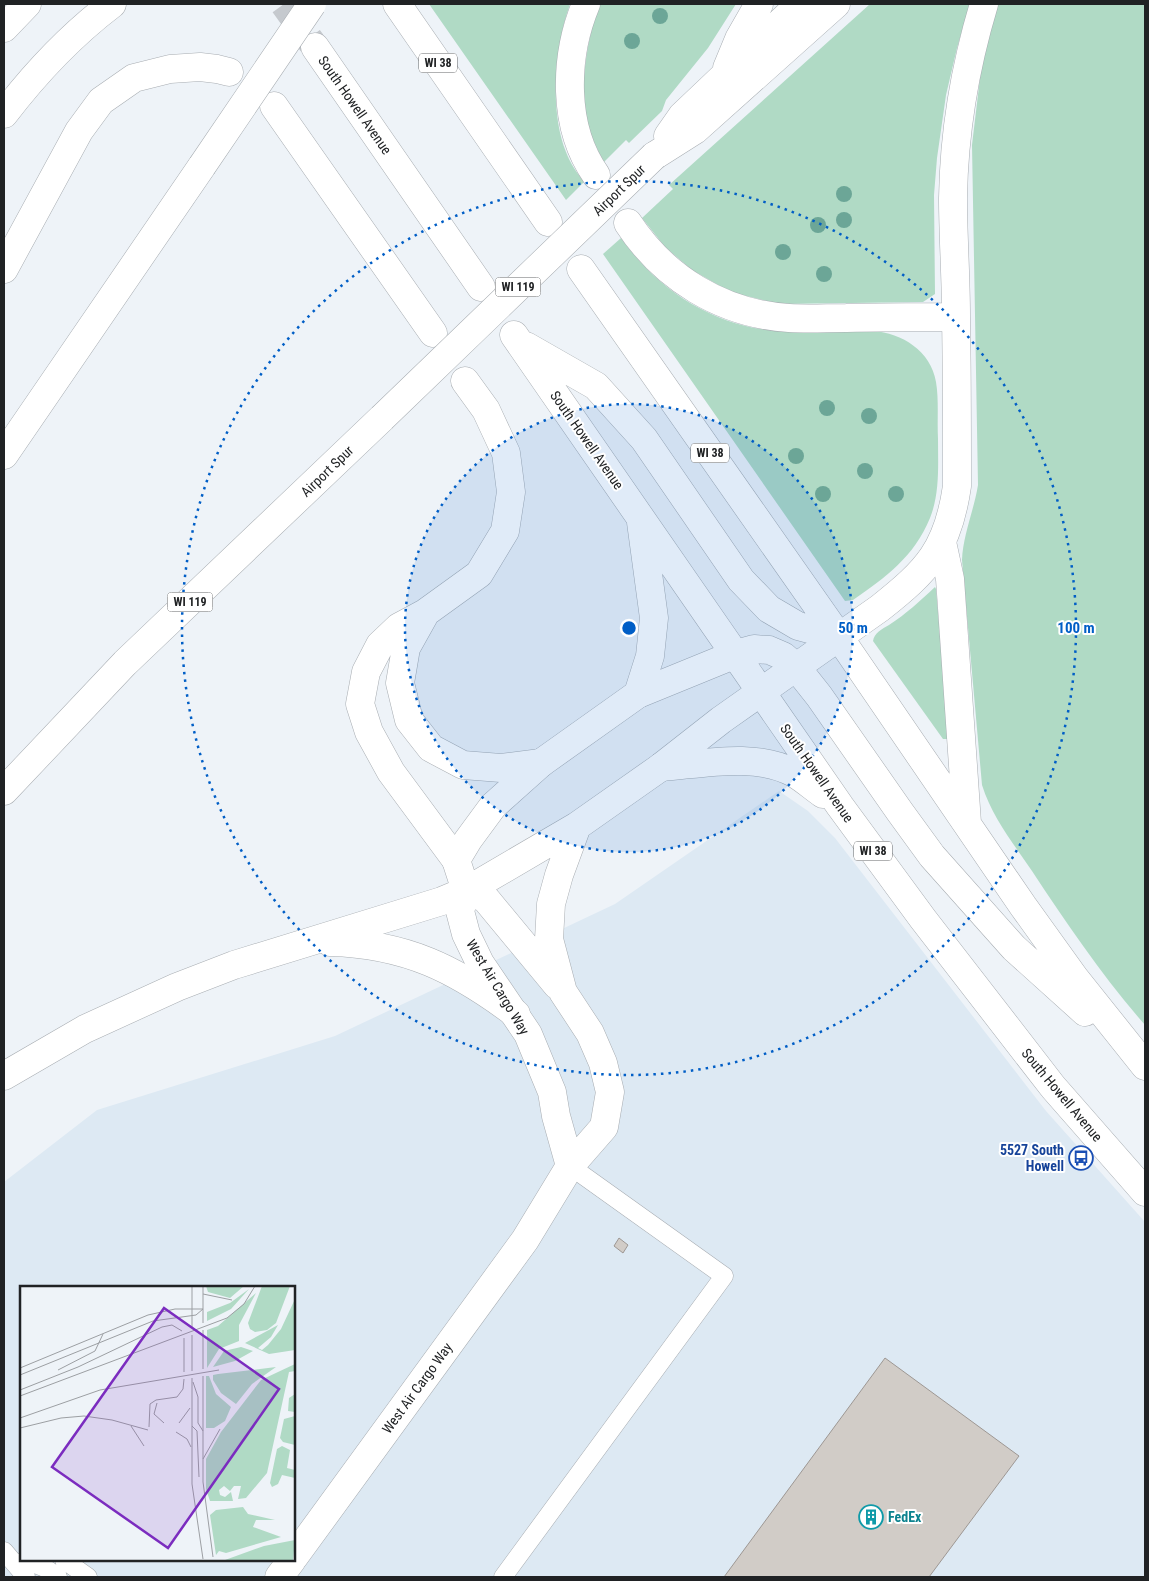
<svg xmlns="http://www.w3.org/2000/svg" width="1149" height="1581" font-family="'Roboto Condensed',sans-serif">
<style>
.built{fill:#dde9f3;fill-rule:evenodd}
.green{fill:#b0dac5}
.building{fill:#d1ccc7;stroke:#9d9793}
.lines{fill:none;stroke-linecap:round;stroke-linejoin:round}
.primary-tunnel{stroke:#c5c9ce;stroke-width:28;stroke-dasharray:28 14;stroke-linecap:butt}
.lane-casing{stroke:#a8adb2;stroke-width:19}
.street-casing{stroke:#a8adb2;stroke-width:29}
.secondary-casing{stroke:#a8adb2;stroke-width:29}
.primary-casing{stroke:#a8adb2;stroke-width:29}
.highway-casing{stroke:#a8adb2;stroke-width:29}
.lane{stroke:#fff;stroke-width:18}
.street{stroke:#fff;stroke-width:28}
.secondary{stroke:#fff;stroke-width:28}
.primary{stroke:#fff;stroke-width:28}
.highway{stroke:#fff;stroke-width:28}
.highway-bridge-casing{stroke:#a8adb2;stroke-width:29;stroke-linecap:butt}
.highway-bridge{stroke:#fff;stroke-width:28}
.tree{fill:#6ca697}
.ring{fill:none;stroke:#005ec6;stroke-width:2.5;stroke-dasharray:2.5 5}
.labels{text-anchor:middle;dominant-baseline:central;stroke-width:4;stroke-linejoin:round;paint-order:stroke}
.shield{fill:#fff;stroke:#636466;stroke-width:1}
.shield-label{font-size:12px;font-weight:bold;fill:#202224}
.street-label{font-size:14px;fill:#202224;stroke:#fff}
.transit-label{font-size:14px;font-weight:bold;fill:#164399;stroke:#fff;text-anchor:end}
.culture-label{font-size:14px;font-weight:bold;fill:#0d838f;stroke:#fff;text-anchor:start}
.inset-road{fill:none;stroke:#9c9fa3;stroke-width:1}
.view{fill:#7b2cbf;fill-opacity:0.15;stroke:#7b2cbf;stroke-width:2.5}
.inset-edge{fill:none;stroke:#202224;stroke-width:2.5}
.centre{fill:#005ec6;stroke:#fff;stroke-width:2.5}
.ring-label{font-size:15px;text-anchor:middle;font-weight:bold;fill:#005ec6;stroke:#fff;stroke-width:4;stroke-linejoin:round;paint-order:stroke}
</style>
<rect width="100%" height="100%" fill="#eef3f8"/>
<path class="built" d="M779,791L808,811L835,838L1046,1111L1145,1222V1577H4V1182L97,1110L335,1036L615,904ZM21,1287H294V1560H21Z"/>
<path class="green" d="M429,4H570C555,46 549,110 566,152C570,163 577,173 584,182L566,200Z
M599,4H736L708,48L666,100L662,111L629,143L626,140L604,162C597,149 591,137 587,123C578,88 588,37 599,4Z
M870,4H970L957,48L946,95L937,158L934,195L935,294L923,302L779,304L738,294L720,286L692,270L665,247L642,218L673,189L669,185Z
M995,4H1145V1025C1103,977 1067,924 1032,871C1013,843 992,817 982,785L962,560C963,535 974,510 978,485L972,145L982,61Z
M621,238C658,290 713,326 777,331C808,334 841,331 873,331C902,333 931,351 936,382C939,400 937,420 938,439C938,465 940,493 930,518C914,557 886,577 853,600L845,601L603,254Z
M935,587L936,589L949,739H943L873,641C874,633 882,629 889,625C906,614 920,601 935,587Z"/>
<path class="building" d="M619,1238L628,1245L623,1253L614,1246Z
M885,1358L1019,1456L929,1577H724Z"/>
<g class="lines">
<path class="primary-tunnel" d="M284,4L312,43"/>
<g class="lane-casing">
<path id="lane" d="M4,1551L26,1577
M25,1560L45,1568L58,1577
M64,1560L88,1577
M503,1577L724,1276L570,1166"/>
</g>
<g class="street-casing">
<path id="street" d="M586,4C564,57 562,127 596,175
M727,68L739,39L759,4
M668,136L682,116L800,4
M654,156L695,130L836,4
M628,223C664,278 722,314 789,318C808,319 827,318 846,318C883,317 920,317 956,317
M466,891L577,826L661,767L721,720L880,608C928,570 948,549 957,486C957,429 957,372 956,316C956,276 953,237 953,198C954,132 965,67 984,4
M466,891L485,898L557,985
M570,1166L556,1116L552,1092L528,1034L480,963L466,934L460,911L466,891L456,860L468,840L493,806L541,763L638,694L736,654
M294,1557L525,1240L570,1166L604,1127L610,1092L603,1063L590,1033L563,992L549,939L551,904L559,875L577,826
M279,1577L292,1560"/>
</g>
<g class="secondary-casing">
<path id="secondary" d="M4,28L27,4
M4,114C36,72 70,36 112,4"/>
</g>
<g class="primary-casing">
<path id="primary" d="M397,4L548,222
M315,47L481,287
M581,269L839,637L1023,906L1074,977L1145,1066
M514,335L840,806L923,919L1053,1087L1145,1192
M526,346L596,386L644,439L741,580L769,609L798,626L839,637
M942,542L950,579L967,823
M736,654L754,649L769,650L783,656L796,667L819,696L900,812L932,856L1014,948L1085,1012
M638,694L650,656L654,618L641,522
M661,767C703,764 755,752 794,773C804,779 813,787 823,794"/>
</g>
<g class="highway-casing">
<path id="highway" d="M274,106L433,333
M4,269L79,131L101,101L134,78L170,69L200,67L217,69L229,72
M4,455L202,166
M425,614L406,648L400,683L409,720L431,748L463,765L501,768L541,763
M4,791L125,663L382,418
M456,860L391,772L369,732L360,704L366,672L380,645L399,627L425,613L479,574L505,531L511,492L506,453L486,410L465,381
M330,942C406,944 456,969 516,1014
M4,1076L85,1029L177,987L234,965L442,901L466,891"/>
</g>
<use href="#lane" class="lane"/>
<use href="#street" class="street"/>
<use href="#secondary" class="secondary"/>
<use href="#primary" class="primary"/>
<use href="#highway" class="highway"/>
<g class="highway-bridge-casing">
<path id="highway-bridge" d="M202,166L312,4
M382,418L654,156"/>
</g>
<use href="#highway-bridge" class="highway-bridge"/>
</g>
<g class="tree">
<circle cx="660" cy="16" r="8"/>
<circle cx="632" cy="41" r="8"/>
<circle cx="844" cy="194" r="8"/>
<circle cx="844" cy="220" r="8"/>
<circle cx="818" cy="225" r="8"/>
<circle cx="783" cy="252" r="8"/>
<circle cx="824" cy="274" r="8"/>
<circle cx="827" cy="408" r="8"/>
<circle cx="869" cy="416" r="8"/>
<circle cx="796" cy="456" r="8"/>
<circle cx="865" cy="471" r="8"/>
<circle cx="823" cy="494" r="8"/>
<circle cx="896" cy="494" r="8"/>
</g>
<circle cx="629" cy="628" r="224" fill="#005ec6" fill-opacity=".12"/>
<g class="ring">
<circle cx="629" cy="628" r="224"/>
<circle cx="629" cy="628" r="447"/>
</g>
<defs>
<g id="bus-ring" transform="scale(1.25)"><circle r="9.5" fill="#fff" stroke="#1a4fb4" stroke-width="1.5"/><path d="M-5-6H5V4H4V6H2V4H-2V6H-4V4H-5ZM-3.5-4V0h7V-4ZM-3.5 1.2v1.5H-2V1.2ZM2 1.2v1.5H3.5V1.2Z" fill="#1a4fb4"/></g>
<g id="building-ring" transform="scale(1.25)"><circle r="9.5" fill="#fff" stroke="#0f9aa8" stroke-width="1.5"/><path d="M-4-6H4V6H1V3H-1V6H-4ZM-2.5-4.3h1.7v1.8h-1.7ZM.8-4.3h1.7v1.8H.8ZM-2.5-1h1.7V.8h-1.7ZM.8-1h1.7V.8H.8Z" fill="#0f9aa8"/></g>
</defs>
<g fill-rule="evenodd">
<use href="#bus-ring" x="1081" y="1158"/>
<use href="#building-ring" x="871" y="1517"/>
</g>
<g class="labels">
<g class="shield">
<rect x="419" y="53.5" width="38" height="19" rx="4"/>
<rect x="495.5" y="277.5" width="45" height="19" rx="4"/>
<rect x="691" y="443.5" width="38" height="19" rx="4"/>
<rect x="167.5" y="592.5" width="45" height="19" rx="4"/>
<rect x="854" y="841.5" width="38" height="19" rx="4"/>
</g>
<g class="shield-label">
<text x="438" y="63">WI 38</text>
<text x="518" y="287">WI 119</text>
<text x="710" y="453">WI 38</text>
<text x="190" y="602">WI 119</text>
<text x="873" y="851">WI 38</text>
</g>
<g class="street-label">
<text transform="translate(355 105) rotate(55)">South Howell Avenue</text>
<text transform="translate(619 190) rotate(-44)">Airport Spur</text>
<text transform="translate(587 440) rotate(55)">South Howell Avenue</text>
<text transform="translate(327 471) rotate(-44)">Airport Spur</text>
<text transform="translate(817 773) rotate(55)">South Howell Avenue</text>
<text transform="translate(498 987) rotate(59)">West Air Cargo Way</text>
<text transform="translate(1062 1095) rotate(50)">South Howell Avenue</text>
<text transform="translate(417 1388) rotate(-54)">West Air Cargo Way</text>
</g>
<g class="transit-label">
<text x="1064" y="1150">5527 South<tspan x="1064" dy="16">Howell</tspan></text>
</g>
<g class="culture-label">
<text x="888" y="1517">FedEx</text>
</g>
</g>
<g transform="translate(20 1286)">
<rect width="275" height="275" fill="#eef3f8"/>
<path d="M186,0H224L210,12L188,6ZM242,0H270L256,37L247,44L235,46L230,43L228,37ZM229,3L211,23L187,35V26L210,17ZM236,7L219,39V55L199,63L187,82V44L198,40ZM275,13V64L249,68L225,57L258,39L251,51L238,62L242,64L248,59L261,43ZM221,61L233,65L215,75L193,81L204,65ZM275,78V85L269,86L247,187L226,212L218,213L221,200H214L210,205L204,200L199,204L200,209L205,211L211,206L213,215H190L186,203V173L201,146L241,94ZM256,81L232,98L216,118L201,107L193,94V89L198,88ZM186,90H189L196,108L211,121L205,135L194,142H186ZM275,108V126L268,125L269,112ZM275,130V159L263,156L260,152L264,133ZM262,160L270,164L267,182L275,184V192L262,189L258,198L252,201L250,197L257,163ZM223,221L228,228L255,234H236L233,241L261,251L206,267L199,265L196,269L190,229L196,224ZM275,254L273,275L205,274L244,260Z" fill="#b0dac5"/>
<path class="inset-road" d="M183,0V37M183,8L212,14M172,41V0M164,52V86M0,82L128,29L155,23H183M183,83V44M38,84L75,65L83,48M172,85V49M0,89L133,35L176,29L183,23M183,90V196L193,271M172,92V198L183,273M173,96L178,111V137L183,145M0,104L58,81L142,41L152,39L162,45M0,110L207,32L224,18L235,0M137,117L134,128L144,137M0,132L80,104L199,84M159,137L170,122M111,140L124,160M172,140L177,145L179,191M129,141L130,118L136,114L157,111L163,103L164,93M0,142L41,132L64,130L92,134L128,144M156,146L167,153L171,161M183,173L200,143"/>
<path class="view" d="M144,22L259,103L148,262L32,181Z"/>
<rect width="275" height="275" class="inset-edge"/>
</g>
<circle cx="629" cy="628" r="8" class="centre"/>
<g class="ring-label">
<text x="853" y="633">50 m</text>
<text x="1076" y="633">100 m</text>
</g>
<rect width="1149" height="1581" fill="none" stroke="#202224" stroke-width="10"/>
</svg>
